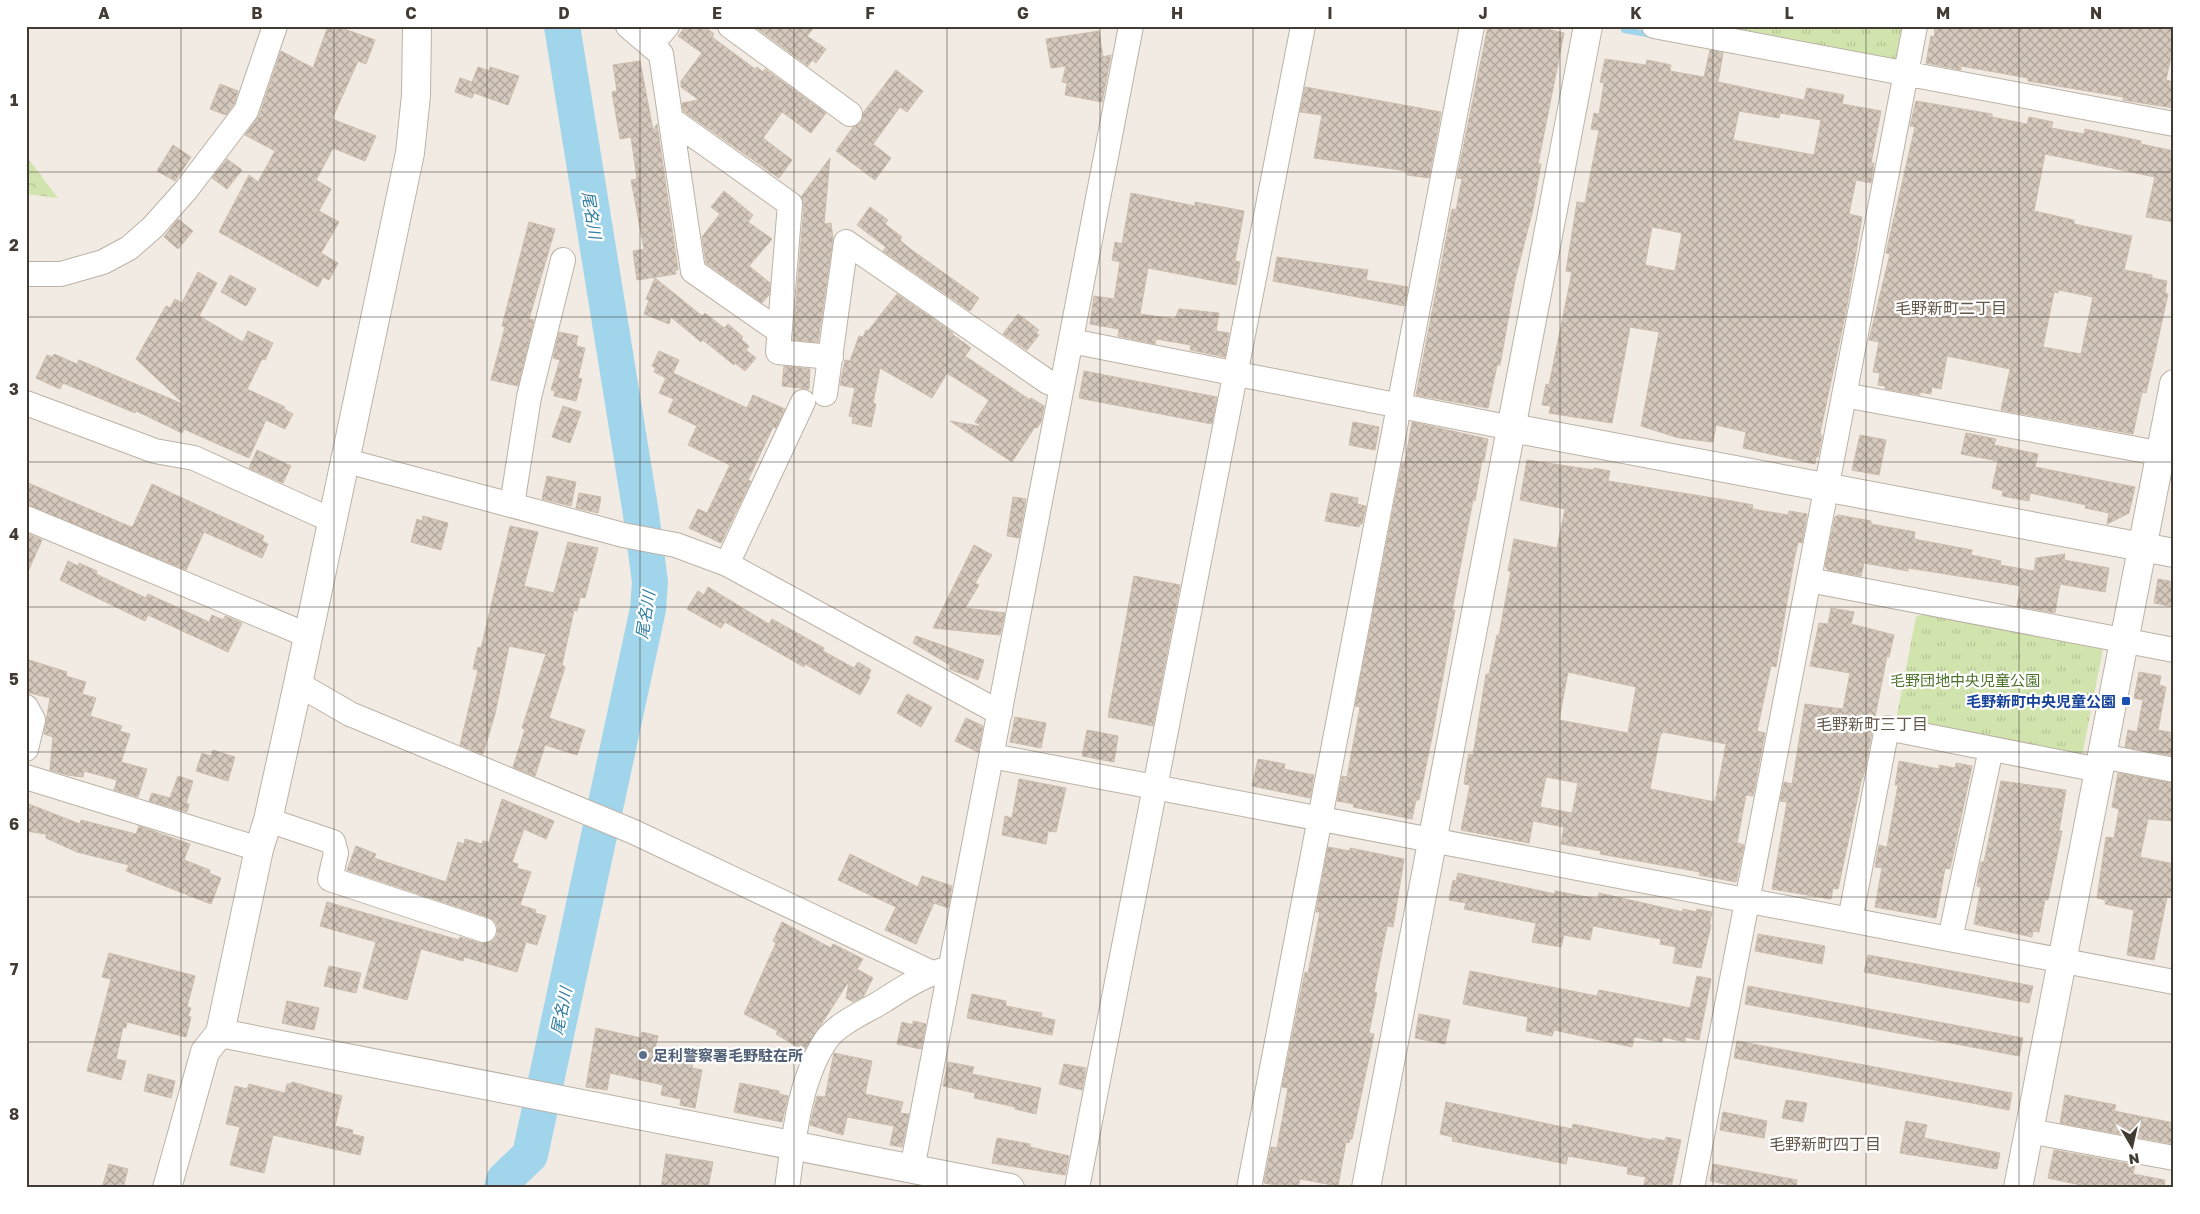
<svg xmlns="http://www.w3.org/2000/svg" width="2200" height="1214" font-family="'Golos Text','Noto Sans JP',sans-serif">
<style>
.grass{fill:url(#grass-tufts)}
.forest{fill:url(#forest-crowns)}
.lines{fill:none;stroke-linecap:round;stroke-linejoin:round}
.stream{stroke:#a1d5ec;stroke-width:6}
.river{stroke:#a1d5ec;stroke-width:36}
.building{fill:url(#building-cross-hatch);stroke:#ccbdad;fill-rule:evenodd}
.minor-casing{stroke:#bcb2a6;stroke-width:26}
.tertiary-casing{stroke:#bcb2a6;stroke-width:30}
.minor{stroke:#fff;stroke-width:24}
.tertiary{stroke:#fff;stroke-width:28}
.grid{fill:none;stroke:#423b34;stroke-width:1;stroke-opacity:0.55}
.transit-dot{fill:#1a4fb4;stroke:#fff;stroke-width:2}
.service-dot{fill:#5c6f8a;stroke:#fff;stroke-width:2}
.labels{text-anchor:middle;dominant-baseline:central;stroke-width:4.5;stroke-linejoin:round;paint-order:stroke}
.park-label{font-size:15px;fill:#4c712a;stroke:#fff}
.transit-label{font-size:15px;font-weight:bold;fill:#164399;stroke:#fff;text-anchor:end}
.service-label{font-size:15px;font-weight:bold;fill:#4e5e75;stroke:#fff;text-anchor:start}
.water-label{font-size:16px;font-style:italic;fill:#307da0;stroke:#fff}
.neighbourhood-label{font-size:16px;fill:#64584b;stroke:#fff}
.neatline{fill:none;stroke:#423b34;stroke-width:2}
.grid-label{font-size:16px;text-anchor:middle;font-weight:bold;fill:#423b34}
</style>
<defs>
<pattern id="grass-tufts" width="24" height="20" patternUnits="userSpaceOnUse" patternTransform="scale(1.25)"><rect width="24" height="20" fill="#d1e4ad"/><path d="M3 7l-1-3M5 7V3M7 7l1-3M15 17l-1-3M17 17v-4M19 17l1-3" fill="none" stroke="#b5c495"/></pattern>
<pattern id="forest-crowns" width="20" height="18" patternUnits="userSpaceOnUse" patternTransform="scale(1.25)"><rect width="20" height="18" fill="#d1e4ad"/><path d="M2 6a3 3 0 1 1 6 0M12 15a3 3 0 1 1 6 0" fill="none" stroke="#b5c495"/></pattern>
<pattern id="building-cross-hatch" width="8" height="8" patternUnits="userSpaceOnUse" patternTransform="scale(1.25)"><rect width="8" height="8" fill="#d5c8bc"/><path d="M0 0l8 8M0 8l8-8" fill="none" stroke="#aea49a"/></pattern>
</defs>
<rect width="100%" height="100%" fill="#f1ebe3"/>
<path class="grass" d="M1715,26H1909L1903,55L1891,64Z
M1925,613L2103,649L2081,761L1896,720L1916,617Z"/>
<path class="forest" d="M26,156L58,198L26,194Z"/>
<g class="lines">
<path class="stream" d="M1624,30L1652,35"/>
<path class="river" d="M502,1188L504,1180L530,1155L648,609L650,582L641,514L562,26"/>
</g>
<path class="building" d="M328,26H336L375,40L366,64L358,61L332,119L376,136L365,161L333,148L316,180L331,189L319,211L339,222L321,253L338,263L329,280L323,277L318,287L219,232L249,175L258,182L275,151L245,135L259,116L281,51L313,68Z
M686,26H704L714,34L712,37L755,69L757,67L763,72L765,69L826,113L811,133L782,112L763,138L792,160L779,178L683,111L682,103L699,100L681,87V81L702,53L678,36Z
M754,26H815L807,36L826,49L816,63L812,60L808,66Z
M1488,26H1534L1564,33L1538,164H1541L1533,209L1515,280L1500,365H1497L1488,408L1416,395L1452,209L1456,210L1462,179L1457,178Z
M1935,26H2174V43L2166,80L2174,82V108L2123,100V97L2028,81V78L1961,66V70L1926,63L1931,36L1934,37Z
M1099,31L1103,57L1111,55L1102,102L1065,95L1067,83L1062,82L1066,66L1051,68L1046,39Z
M1710,50L1723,53L1718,82L1804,100L1807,88L1844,95L1842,104L1881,111L1871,163H1874L1871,183L1856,180L1849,214L1862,217L1846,311L1820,433L1822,436L1818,457H1816L1815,464L1743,448L1746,432L1716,425L1713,442L1679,438L1641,426L1659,332L1630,327L1612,423L1549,413L1551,406L1542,405L1546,384L1549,385L1572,272L1566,271L1577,202L1585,203L1599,130L1591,129L1594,113L1599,114L1604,83L1600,82L1605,59L1646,65L1647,60L1671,65L1670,71L1704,77ZM1739,111L1779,118L1780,113L1821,120L1814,155L1733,140ZM1652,227L1682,233L1675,271L1645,265Z
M640,61L653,130L657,124L678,270H675L676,274L637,280L633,251L644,249L631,180L637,179L631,137L620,139L612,92L617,91L613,65Z
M478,67L489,71L490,67L519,76L508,105L474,93L472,98L455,92L460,78L472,82Z
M896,70L923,91L907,112L900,107L873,144L891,158L875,180L836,151L853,127L861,122L863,113Z
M220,84L238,91L234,104L226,115L210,109Z
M1305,87L1441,112L1429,178L1407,175L1408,171L1314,158L1322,115L1300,112Z
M1916,101L1992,114V117L2027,124L2029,117L2053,122L2051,128L2084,134L2085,129L2141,141V144L2174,151V222L2146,217L2155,177L2045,154L2034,211L2074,220V224L2132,236L2124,270L2152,275V278L2167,281L2165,293L2168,294L2155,353L2146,393L2142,392L2133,434L2001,410L2010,369L1947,356L1941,389L1932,387L1931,394L1920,392V395L1885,389V386L1878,385L1880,373L1873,372L1879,342L1869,340L1890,254L1886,253L1891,231L1915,127L1910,126ZM2059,290L2093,297L2081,354L2043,347L2054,292L2058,293Z
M173,145L191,157L175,181L157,171Z
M830,158L824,224L831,223L833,239L818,342L793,340L804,205L801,197Z
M227,159L242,170L227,189L212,178Z
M724,191L753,215L748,222L772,239L749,266L770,283L769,295L762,303L706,263L702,237L720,214L711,207Z
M1131,193L1195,206V202L1244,211L1235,261L1240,262L1236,285L1148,268L1140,314L1175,319L1179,309L1219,313L1216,331L1229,333L1225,357L1190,350L1191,345L1156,339L1155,344L1118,336L1119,329L1090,324L1094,296L1114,299L1120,262L1112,260L1115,242L1122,244Z
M870,207L888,220L885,224L902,237L900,240L909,248L979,298L970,311L883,251L886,247L857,225Z
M178,219L193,231L178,249L164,237Z
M529,222L555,229L529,319L534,320L518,386L491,380L505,327L502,326Z
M1277,257L1368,270L1366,280L1408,287L1404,306L1273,281Z
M198,272L217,283L199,316L243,342L248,331L273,343L265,360L262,359L247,389L285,407L284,409L293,414L285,429L266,420L249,458L184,429L182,433L136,411L135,413L63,383L60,389L36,378L47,355L53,357L54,354L77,364L79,360L185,405L136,359L166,306L170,308L175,299L182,303Z
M230,275L256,289L246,306L221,292Z
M655,278L702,316L705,313L724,328L728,324L743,337L741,339L749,346L746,350L756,358L745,371L735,363L734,365L703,340L701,342L671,317L669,324L644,314L649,300L646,299Z
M897,294L953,333L952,334L971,348L965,356L1030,400L1031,398L1044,406L1041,422L1037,428L1035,427L1012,462L950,421L984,427L975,422L989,400L947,373L932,398L880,368L873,403L876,404L871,427L852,423L853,417L849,416L855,388L840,385L845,360L850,361L859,336L863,337L866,330L868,331Z
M1018,314L1039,330L1036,333L1039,335L1027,350L1003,334Z
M559,332L578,336L576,346L585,348L578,378L582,379L576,401L554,396L555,391L551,390L560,360L553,358Z
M659,351L679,360L673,373L747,408L753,395L785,409L776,428L773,427L748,480L751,481L721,543L689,528L698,509L707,513L730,465L688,445L697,426L668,412L674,399L659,393L666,378L654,372L656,368L652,366Z
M784,366L810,369L809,389L782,386Z
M1084,371L1217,397L1212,424L1079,398Z
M563,406L581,412L570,443L552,437Z
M1353,422L1379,427L1375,450L1349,445Z
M1412,422L1488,439L1484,461L1482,460L1475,501L1473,500L1452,610H1455L1432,737L1419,800H1416L1412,819L1353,807L1354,804L1337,801L1342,776L1347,777L1360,707L1355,706L1402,463H1405Z
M1966,433L1996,439L1994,445L2038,454L2035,467L2135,487L2129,513L2107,524L2109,513L2085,508L2086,505L2030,493L2029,501L2002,496L2003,491L1992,488L1998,461L1961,454Z
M1860,435L1886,440L1879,475L1852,470Z
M257,450L291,466L283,483L249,468Z
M1527,460L1594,470V468L1610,471L1608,481L1732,501L1753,505L1752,509L1788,515L1789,511L1807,514L1802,543L1798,542L1794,560L1776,667L1771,666L1757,731L1765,733L1753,796L1746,795L1737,843L1744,845L1736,882L1699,875L1700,872L1600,854L1601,851L1561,844L1564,827L1533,821L1529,843L1461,830L1470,785L1464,784L1467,763L1469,754L1473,755L1486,674H1489L1497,635H1499L1511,571H1508L1514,539L1557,548L1565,509L1520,500ZM1568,672L1636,687L1628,733L1559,720ZM1663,732L1726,744L1715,802L1650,789L1660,736ZM1546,777L1578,783L1572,813L1540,807Z
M547,476L576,482L571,506L542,499Z
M26,482L131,527L133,526L152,484L264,536L262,541L268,544L262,558L204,532L186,570L26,505Z
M579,493L601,497L598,513L576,508Z
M1331,493L1358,498L1357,504L1366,506L1362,524H1360L1359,527L1325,521Z
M1013,497L1026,499L1019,538L1007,536Z
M1838,515L1871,521V524L1915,532L1914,539L1972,550L1971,555L2001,561L2000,565L2034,571L2036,558L2065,554L2064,560L2109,568L2105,592L2060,584L2055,613L2017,606L2021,586L1908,568V571L1864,563L1861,576L1828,570L1825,566L1835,517Z
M423,516L448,523L441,550L411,542L417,519L422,521Z
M510,526L538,532L524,586L554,593L568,542L598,548L585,598L580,597L577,611L574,610L562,665L565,667L549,718L585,730L577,755L545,745L535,776L513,767L525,729L522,728L546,654L509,646L495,714L483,754L460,745L478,670L473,669L478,647L481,648Z
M26,533L42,540L26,576Z
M974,545L992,555L975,583L979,585L965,608L1005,613L1000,635L933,628Z
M68,561L78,566L79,563L97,571L96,574L146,598L148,594L209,622L212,615L223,620L225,616L242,623L228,652L148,615L145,621L60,580Z
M1134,576L1180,585L1153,726L1108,717Z
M2158,579L2174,582V607L2154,603Z
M708,587L769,624L772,619L824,648L823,651L854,668L858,662L871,670L868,676L870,677L860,695L805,664L804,667L725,622L721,628L687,609L698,591L704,595Z
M1831,608L1854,612L1851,624L1894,635L1889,657L1887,656L1863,778L1862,777L1838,889L1833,888L1831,899L1772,889L1787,802L1780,801L1784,782L1792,784L1805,704L1843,709L1850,673L1810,666L1819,623L1828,624Z
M916,636L984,660L978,680L949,669L950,665L913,643Z
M26,659L67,672L66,676L86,682L82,694L96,698L90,716L122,726L120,731L130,734L121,762L147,769L138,797L114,790L117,780L84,771L83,777L67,775L50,770L53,737L44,734L50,698L26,692Z
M2139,672L2161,676L2159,685L2166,687L2158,730L2174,733V756L2125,747L2128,730L2137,732L2143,700L2134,698Z
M907,694L932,707L921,727L897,713Z
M1015,717L1046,723L1041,748L1010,742Z
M966,718L983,726L978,752L955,741Z
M1087,730L1118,736L1114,762L1082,756Z
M213,750L235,757L228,781L196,771L202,753L211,756Z
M1258,759L1285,764L1284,769L1314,775L1310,798L1252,786Z
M1899,761L1939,769V765L1955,768L1956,763L1972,766L1950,869L1945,868L1936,918L1875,907L1882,868L1875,867L1879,845L1887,847L1898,785H1895Z
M2118,773L2174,783V821L2148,819L2140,857L2174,864L2172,898L2167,897L2154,960L2127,955L2134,910L2105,904L2106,900L2097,898L2106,837L2114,838L2119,809L2112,807Z
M178,776L193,781L186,803L189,804L187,812L149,801L152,793L170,798Z
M1019,779L1066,788L1056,832L1048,831L1046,844L1002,835L1005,816L1012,818Z
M2001,781L2066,790L2059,831H2062L2048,900L2045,899L2039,932L2033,931L2032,937L1974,924L1981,887L1977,886L1981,862H1984Z
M502,799L554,821L546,839L524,829L512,862L518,864L517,868L531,872L520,905L536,910L535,913L546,916L537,945L526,942L517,972L464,957L463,961L421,949L407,1000L363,988L376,942L320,926L327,902L459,940L460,937L480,943L493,941L497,935L498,928L495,921L488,917L347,870L356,846L376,854L374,858L446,882L458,842L464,844L465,839L482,844L483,841L489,842Z
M26,803L80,824L81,820L136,834L139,826L190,844L184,860L210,870L209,873L221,878L211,904L126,871L129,865L77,852L46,838V834L26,831Z
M1328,847L1350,851V848L1404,859L1393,927L1387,926L1374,992L1377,993L1369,1033L1374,1034L1352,1139H1350L1349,1143L1346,1142L1338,1186L1300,1179L1298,1188H1294L1264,1183L1271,1147L1277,1148L1288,1088L1282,1087L1305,972L1308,973L1320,912H1316Z
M850,854L918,887L922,876L952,886L948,908L934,903L916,944L885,930L896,907L838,880Z
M1458,873L1555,894V891L1598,899L1599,893L1683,912V909L1696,912L1697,909L1712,912L1709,925H1711L1701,968L1673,963L1676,947L1660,944L1661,939L1593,926L1590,940L1564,935L1561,947L1532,942L1536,923L1464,909L1466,903L1449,900L1453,880L1456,881Z
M782,922L831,948L833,944L863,959L857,969L873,978L863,997L853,1002L846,998L849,981L804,1051L776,1034L778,1031L744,1014L776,943L773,941Z
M1758,934L1825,946L1822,964L1755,951Z
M109,953L195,976L187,1007L191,1008L188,1016L191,1017L186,1037L127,1022L126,1028L123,1027L116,1059L126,1061L121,1080L87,1071L111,979L102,977Z
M1868,955L2033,986L2029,1003L1864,972Z
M329,966L361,973L356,993L324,986Z
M1470,971L1597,996L1599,990L1690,1008L1697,976L1711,979L1699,1040L1685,1037V1042L1663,1037L1662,1042L1634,1037L1632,1047L1554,1030L1552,1036L1526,1031L1528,1017L1463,1004Z
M1748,986L2023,1038L2019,1056L1745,1004Z
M972,994L1006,1001V1006L1042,1013L1041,1017L1055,1020L1052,1035L967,1018Z
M287,1001L319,1008L314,1030L282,1023Z
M1419,1014L1450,1020L1445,1044L1415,1038Z
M913,1021L926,1024L921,1049L897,1044L902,1022L913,1025Z
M596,1028L641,1038L642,1032L658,1036L655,1049L661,1050L660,1055L693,1061L692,1068L702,1070L695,1108L680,1105L681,1099L661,1095L663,1085L610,1073L607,1090L586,1087Z
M1737,1041L2012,1093L2009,1110L1734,1058Z
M834,1053L872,1061L865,1094L903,1102L900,1113L909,1114L902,1147L890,1145L894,1126L847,1117L843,1135L810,1125L817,1096L825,1097Z
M948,1062L974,1067L972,1074L1041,1088L1036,1114L1015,1109V1107L974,1098L975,1093L943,1086Z
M1064,1064L1086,1068L1082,1090L1059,1084Z
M148,1074L175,1081L171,1098L144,1091Z
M292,1082L342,1096L335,1126L353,1130L352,1134L364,1137L360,1155L273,1135L264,1173L230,1165L240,1127L226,1124L235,1086L247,1089L249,1084L285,1093L287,1084H291Z
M740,1083L779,1091V1094L788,1096L782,1122L734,1112Z
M2065,1095L2116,1105L2114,1111L2174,1123V1144L2060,1123Z
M1786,1100L1807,1103L1803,1122L1782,1118Z
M1446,1102L1572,1129L1573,1124L1652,1140V1138L1665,1141L1666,1137L1681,1140L1671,1188H1643L1646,1177L1627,1174L1628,1167L1568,1156L1566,1164L1452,1141L1453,1137L1440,1134Z
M1723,1112L1767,1121L1764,1138L1720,1130Z
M1906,1121L1927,1125L1924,1138L2000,1153L1997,1169L1900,1153Z
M997,1138L1030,1144V1147L1069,1156L1065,1175L992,1163Z
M2054,1150L2135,1165L2133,1174L2165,1180L2164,1188H2094L2048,1178Z
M666,1154L713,1162L708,1188H661Z
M109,1164L128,1169L123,1188H102Z
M1713,1164L1797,1180L1796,1188H1744L1710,1181Z"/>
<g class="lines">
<g class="minor-casing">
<path id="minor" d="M628,26L661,54L693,271L779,331
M730,26L850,114
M1654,26L2174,124
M651,45L667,26
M672,120L790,204L778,352L831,357
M26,274H61L103,262L129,248L153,227L186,190L246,111L275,26
M1071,341L1512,428
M825,394L846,242L1048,382L1062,387
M1844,395L2174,456
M26,403L155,451L194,458L331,520
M343,460L623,535L676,545L727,564L1000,713
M512,505L529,397L563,260
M26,518L307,635
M727,564L803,402
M1809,580L2174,650
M298,684L350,714L634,832L932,973
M26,707L33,720L26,749
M992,756L2174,982
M2101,756L2174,770
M26,777L259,849
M268,820L333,842L336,853L330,879L484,930
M1850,920L1887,728L2099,770
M1950,939L1991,749
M2029,1131L2174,1158
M912,1169L1131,26
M787,1188C794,1140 798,1082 826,1040C838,1023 865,1012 883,1001C902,989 922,975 944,970
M1077,1188L1303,26
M1249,1188L1472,26
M1692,1188L1915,26"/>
</g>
<g class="tertiary-casing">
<path id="tertiary" d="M1512,428L2174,553
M220,1033L1010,1188
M167,1188L205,1052L220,1033L259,849L268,820L298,684L410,153L416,95L417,26
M1366,1188L1588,26
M2018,1188L2174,384"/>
</g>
<use href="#minor" class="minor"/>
<use href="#tertiary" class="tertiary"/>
</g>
<path class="grid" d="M181,26V1188M334,26V1188M487,26V1188M640,26V1188M794,26V1188M947,26V1188M1100,26V1188M1253,26V1188M1406,26V1188M1560,26V1188M1713,26V1188M1866,26V1188M2019,26V1188M26,172H2174M26,317H2174M26,462H2174M26,607H2174M26,752H2174M26,897H2174M26,1042H2174"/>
<rect class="transit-dot" x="2121" y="696" width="10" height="10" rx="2.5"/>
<circle class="service-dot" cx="643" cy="1055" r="5"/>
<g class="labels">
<g class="park-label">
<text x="1965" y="680">毛野団地中央児童公園</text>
</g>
<g class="transit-label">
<text x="2116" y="701">毛野新町中央児童公園</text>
</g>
<g class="service-label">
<text x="653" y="1055">足利警察署毛野駐在所</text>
</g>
<g class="water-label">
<text transform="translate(592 215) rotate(81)">尾名川</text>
<text transform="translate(645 615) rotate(-81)">尾名川</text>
<text transform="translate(561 1011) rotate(-78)">尾名川</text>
</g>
<g class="neighbourhood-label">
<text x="1951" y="308">毛野新町二丁目</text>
<text x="1872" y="724">毛野新町三丁目</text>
<text x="1825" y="1144">毛野新町四丁目</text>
</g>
</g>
<rect width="2200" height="1214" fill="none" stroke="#ffffff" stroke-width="55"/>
<g transform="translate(2132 1146) rotate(171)" stroke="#ffffff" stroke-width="4" paint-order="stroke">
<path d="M0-4L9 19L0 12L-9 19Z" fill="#423b34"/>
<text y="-8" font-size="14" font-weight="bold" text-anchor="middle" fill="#423b34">N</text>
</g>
<rect x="28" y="28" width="2144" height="1158" class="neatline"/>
<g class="grid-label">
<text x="104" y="19">A</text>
<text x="257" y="19">B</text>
<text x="411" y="19">C</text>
<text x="564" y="19">D</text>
<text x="717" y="19">E</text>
<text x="870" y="19">F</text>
<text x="1023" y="19">G</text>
<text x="1177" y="19">H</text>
<text x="1330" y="19">I</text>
<text x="1483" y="19">J</text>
<text x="1636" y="19">K</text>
<text x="1789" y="19">L</text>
<text x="1943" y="19">M</text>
<text x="2096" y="19">N</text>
<text x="14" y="106">1</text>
<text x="14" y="251">2</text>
<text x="14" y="395">3</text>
<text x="14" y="540">4</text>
<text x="14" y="685">5</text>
<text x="14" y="830">6</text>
<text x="14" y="975">7</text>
<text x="14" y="1120">8</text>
</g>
</svg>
